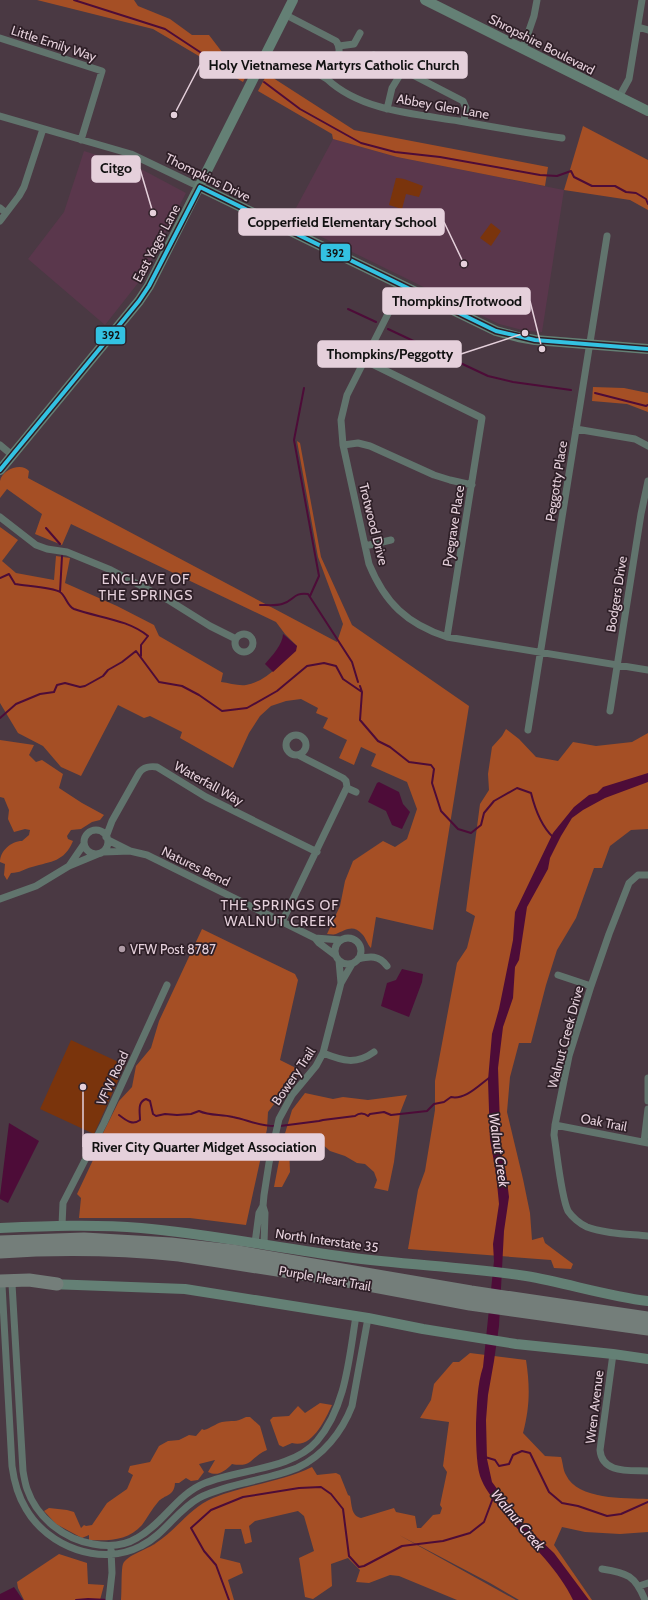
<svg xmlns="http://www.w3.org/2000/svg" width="648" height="1600" font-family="Cabin,sans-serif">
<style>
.built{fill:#5a374c}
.green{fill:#7a340c}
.forest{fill:#a54f25}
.water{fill:#4d0c38}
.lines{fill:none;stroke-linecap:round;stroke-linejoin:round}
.stream{stroke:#4d0c38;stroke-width:2}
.street{stroke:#61746d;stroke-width:7}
.secondary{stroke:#648075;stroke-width:10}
.highway{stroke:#747e7a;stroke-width:13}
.bus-1-casing{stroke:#2e1f27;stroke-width:7}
.bus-1{stroke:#33c2e2;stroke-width:4}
.poi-dot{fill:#af9ba6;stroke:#2e1f27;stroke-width:1.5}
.labels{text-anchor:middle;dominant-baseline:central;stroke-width:3.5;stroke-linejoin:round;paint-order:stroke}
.street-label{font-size:13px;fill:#e5d0db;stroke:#2e1f27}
.poi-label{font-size:13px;fill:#e5d0db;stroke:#2e1f27;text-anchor:start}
.neighbourhood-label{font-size:14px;letter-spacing:1px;fill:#e5d0db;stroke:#2e1f27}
.water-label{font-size:14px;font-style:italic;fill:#f3d9e7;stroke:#2e1f27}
.leader{fill:none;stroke:#e5d0db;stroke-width:1.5}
.callout-dot{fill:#e5d0db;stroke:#2e1f27;stroke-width:1.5}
.callout{fill:#e5d0db;stroke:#e5d0db;stroke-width:1.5}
.callout-label{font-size:14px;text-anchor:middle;font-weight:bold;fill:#111}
.line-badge{stroke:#2e1f27;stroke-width:1.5}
.pale-badge-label{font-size:11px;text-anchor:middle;font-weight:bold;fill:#111}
</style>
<rect width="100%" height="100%" fill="#4a3943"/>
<path class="built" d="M333,139L397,157L564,190L542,332L526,331L499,324L289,221Z
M84,151L141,169L186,193L142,278L105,325L28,259L64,212Z"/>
<path class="green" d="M396,178C405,178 414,183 423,186L419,197L406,194L402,209L389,205Z
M491,223L501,231L491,246L480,238Z
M71,1040L125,1065L94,1134L40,1109Z"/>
<path class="forest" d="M37,0H134L138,6L170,19L192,35H209L222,52L252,64L243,82L153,29Z
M267,74L354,130L548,167L545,186L397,157L333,139L332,134L258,91Z
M583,126L648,160V210L630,200L564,190Z
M593,387L624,388L648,393V412L627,404L592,401Z
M297,441L300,443L321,557L352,625L469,706L433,930L376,917L371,948C367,944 366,938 362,934C353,924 346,930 336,934C334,935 330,934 327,934L340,906L345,881L353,861L383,841L395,847L407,839L417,809L407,782L371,766L376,754L361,747L354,765L339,758L347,740L323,728L328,718L316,713L318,708L301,699L286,701L271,706L260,716L249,733L233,768L180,738L182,732L150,716L144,718L118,705L81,776L61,767L43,746L18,733L0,703V527L18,540L2,561L16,573L54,580L56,556L70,558L65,583L117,606L154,625L159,636L223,673L221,682C229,683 238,686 246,685C268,681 282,662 297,646L285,634L276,622L71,524L62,545L35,534L42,514L7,489L0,498C0,493 0,486 0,481C2,470 21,462 29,471L28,478L337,642L343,624L318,557Z
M506,729L519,739L536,757L558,761L573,742L596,746L632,742L648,733V829L631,830L610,846L602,868H594L576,918L557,950L546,985L531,1043H519L510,1077L507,1112L523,1179L530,1213L532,1240L543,1237L545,1243L573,1264L571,1269L554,1268L551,1260L408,1249L418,1190L425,1171L435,1110V1081L457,963L467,948L475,916L466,911L480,804L489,790L488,774L492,747L502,736Z
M0,740L34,745L29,755L36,762L42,760L63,774L59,788L82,803L104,815L100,820L92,822L81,829L71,830L67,836L68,839L73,841C64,862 52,861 32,867C24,869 20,873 11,873L7,880L4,875L5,864L0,862C0,851 11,841 22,841L29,835L30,830L25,829L14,832L8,819L9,810L4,798L0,797Z
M202,929L295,974L298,980L280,1060L294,1067L297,1077L283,1084L284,1091L268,1112L267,1129L246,1225L190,1218H79L81,1198L77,1194L93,1160L92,1155L119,1101L132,1087L136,1066L151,1048L159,1021Z
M305,1093L333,1099L343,1097L368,1100L407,1095L400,1113L394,1162L388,1191L374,1188L377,1180L374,1172L365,1164L357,1163L345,1156L330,1151L322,1144L310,1141L299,1142L289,1147L290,1172L282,1187H274L283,1140L292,1110Z
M470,1353L526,1360C530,1386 530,1407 523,1433L545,1456L561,1457C563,1463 563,1470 566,1475C578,1500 624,1498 648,1499V1532L620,1534L585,1532L562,1527L554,1545L592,1600H519L490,1583L399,1535L516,1600H457L399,1576L390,1575L369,1583L356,1582L360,1570L348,1558L331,1564L332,1586L313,1599L305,1597L299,1558L314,1551L304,1516L298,1511L255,1521L249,1526L252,1542L245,1544L241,1529H225L220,1558L240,1563L243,1573L228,1580L234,1600H121C122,1591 121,1569 123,1564C127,1555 148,1549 156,1543C176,1530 191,1507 213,1498C246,1485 281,1482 312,1467L317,1475L336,1473L340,1475L348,1495L350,1496C352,1505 351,1516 361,1518L394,1508L396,1512L415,1516L417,1528H421L433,1515L440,1514L442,1508L440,1505L447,1472L443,1466L449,1422L420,1418L431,1400L434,1384L453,1362H459Z
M320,1403L332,1405C325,1420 312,1449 292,1443L283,1447L279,1445L270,1420L273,1417L289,1416L298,1406L305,1413Z
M246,1417H250L260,1426L267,1450C250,1457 253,1468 232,1464C225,1471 218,1477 208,1472L215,1460L199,1464L204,1472L198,1480L191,1481L186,1478L179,1483H175C174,1497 165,1494 158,1502C152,1509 147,1518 142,1525C128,1541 108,1541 89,1540V1535L82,1538L56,1524L44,1511L49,1508L67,1510L74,1512L81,1528L84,1525L86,1526L92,1525L107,1503L127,1489L133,1475L128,1472L130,1466L150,1462L159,1446L168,1441L179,1440L189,1435L196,1436L202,1429L204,1430C211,1428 215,1424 222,1422C233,1420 235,1423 246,1417Z
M59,1554L87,1563L88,1584L104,1585L100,1600H24L18,1588L17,1582Z"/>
<path class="water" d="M283,634L297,646L296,651L273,672L265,664C272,656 283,644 283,634Z
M648,773V782L605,798L583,810L572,818L561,836L550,858L548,869L527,907L519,960L515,967L513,998L503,1027L498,1068L501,1152L506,1173L509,1197L504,1231L499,1326L494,1361L488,1395L486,1420L487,1459L492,1482L524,1525L554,1553L589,1600H573C556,1564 523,1538 499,1507C492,1497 484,1488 480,1476C476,1463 476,1438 476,1424C477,1405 477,1385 483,1367L494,1261L493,1244L499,1204L496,1173L490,1140L488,1080L492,1034L499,1009L513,940L515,912L553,833L574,807L589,795L597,793L603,787Z
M379,782L399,792L403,804L410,812L402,829L392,825L386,811L368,802L377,783Z
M402,969L423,974L422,982L409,1017L381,1006L387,983L396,980Z
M9,1123L39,1141L8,1203L0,1199V1196Z
M14,1587L23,1600H0V1594Z"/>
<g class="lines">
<path class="stream" d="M74,0L165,29L206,56L229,67L244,72
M264,82L300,109L361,143L395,152L440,157L540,175L557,176L571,171L574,177L592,186H615L626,192L636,193L646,199L648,204
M348,309L376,322
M388,329L488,376L513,382L571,390
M304,388L294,440L319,576L310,596
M595,393L646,406L648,405
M46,528L60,544
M0,578L9,574L15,584C25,586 52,587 60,592C66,596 67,606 74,609C99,618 127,619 148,636L141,645V656
M60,592L62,556
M260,605C267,605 276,606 282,604C294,601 293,592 308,594L352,662L358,682
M360,686L362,692
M0,718L16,704L40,694L54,692L57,685L65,683L80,687L85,686L103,676L108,670L122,662L136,651L159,682L182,686L199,695L222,711L247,708L277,691L307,666L324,663L336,666L343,679L362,692L360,720L378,741L390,747L409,762L431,765L434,769L432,783L441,811L458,829L471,833L481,825L484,813L494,801L517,788L531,793C535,809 541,826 553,837
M119,1115C126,1120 132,1126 140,1120C140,1112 137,1102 146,1099L150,1101L153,1114L156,1116L165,1114L177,1115L191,1114L199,1111C210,1116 221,1114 233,1117C248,1120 259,1126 275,1126
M280,1126L319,1121L323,1120L355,1116C359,1113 364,1113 368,1116L370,1114L384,1112L391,1115L427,1111L434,1104L444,1102L451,1097C465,1100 478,1086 489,1078
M485,1457L495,1460L499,1466L509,1464L513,1455L522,1451L530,1453L549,1492L562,1503L578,1506L607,1516L621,1514L648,1502
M76,1600L88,1599L108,1600
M229,1600L216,1565L204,1551L191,1528L211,1510L243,1497L299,1488L321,1487L331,1494L343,1509L349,1556L359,1567L364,1566L402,1546L443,1541L470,1533L484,1522L493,1498"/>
<path class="street" d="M286,15L336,41C346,54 329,66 327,79C361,111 415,114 459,121C493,127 527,133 562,138
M638,27L648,30
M0,38L102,71L81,140
M339,46L354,44L360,33
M523,48L534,16L537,0
M374,55L463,101L466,108L464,122
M289,56L327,79
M619,97L629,79L642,0
M387,109L392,88L403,70
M0,116L131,154L200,187
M0,208L6,213
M0,221L19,196L24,187L43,129
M402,286L347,395L341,420L343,445L369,564C385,603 407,624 447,637L648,670
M364,360L482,418L447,637
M576,429L635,439L648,446
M0,445L12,455
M343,445L358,443L370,446L434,475L450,480L472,485
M0,517L36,545L47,549L67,552L111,570L170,601L210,626L236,639
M365,546L391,540
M235 643a9 9 0 1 1 18 0a9 9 0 1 1-18 0Z
M610,711L641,514L648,481
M528,730L607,236
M286 745a10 10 0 1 1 20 0a10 10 0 1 1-20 0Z
M347,788L356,792
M84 842a12 12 0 1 1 24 0a12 12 0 1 1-24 0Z
M106,837L112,821L139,773C143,767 151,766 157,767L206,797L317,852
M108,840L130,851L147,855L315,938L341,940
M103,852L130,851
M69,866L84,844
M648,875H638L629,883L609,934L591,986L569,1056L555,1125L554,1135C557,1153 561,1196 568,1211C572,1217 580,1224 587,1227C606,1234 628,1234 648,1236
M0,899L36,886L69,866L98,854
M282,922L347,787L346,781L343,778L298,755
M315,938L319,943L335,955
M335 951a13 13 0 1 1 26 0a13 13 0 1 1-26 0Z
M358,959C370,956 379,955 387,966
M558,975L591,986
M341,983L352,964
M323,1053C343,1061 356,1065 374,1052
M648,1078V1101
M555,1125L648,1143
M644,1142L648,1109
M62,1225L63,1203L104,1123L167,985
M255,1243L259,1213L263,1206
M264,1244L265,1213L263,1206L264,1195L269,1163L279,1119L292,1095L316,1066L323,1053L341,983L339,961
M12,1284L23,1471C24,1477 25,1483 27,1489C37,1518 64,1539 93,1544C109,1547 124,1546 137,1538C163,1524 177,1494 205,1483C239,1469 292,1470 317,1441C346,1407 349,1358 356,1316
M2,1285L12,1466C14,1481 18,1496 26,1509C48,1547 101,1567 141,1546C164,1535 177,1510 199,1498C214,1490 232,1486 248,1482C264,1478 282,1474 297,1468C323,1456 342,1432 352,1406L368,1318
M613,1354L600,1450C602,1474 630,1470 648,1471
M602,1569C627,1573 635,1575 645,1600
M639,1586L648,1583
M109,1600L112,1573L111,1550"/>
<path class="secondary" d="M425,0L648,111
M200,187L496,331L518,337L535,340L648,349
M0,470L139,301L149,286L293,0
M0,1228C47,1226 94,1224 141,1228C210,1234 278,1248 346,1257C406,1265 466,1267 526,1276C567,1283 607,1296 648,1301
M50,1284L185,1289L368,1318L423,1329L516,1344L613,1354L648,1359"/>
<path class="highway" d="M0,1242L84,1239L171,1244L232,1251L471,1292L648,1318
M0,1252C59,1248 120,1249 179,1255L342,1280L470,1304L648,1329
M0,1281L29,1280L57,1284"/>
<g class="bus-1-casing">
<path id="bus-1" d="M200,187L496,331L535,340L648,349
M0,470L139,301L149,286L200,187"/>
</g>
<use href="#bus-1" class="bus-1"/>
</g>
<circle class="poi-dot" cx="122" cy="949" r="4"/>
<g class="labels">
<g class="street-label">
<text transform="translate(54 43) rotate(18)">Little Emily Way</text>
<text transform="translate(542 44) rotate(27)">Shropshire Boulevard</text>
<text transform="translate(443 106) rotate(10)">Abbey Glen Lane</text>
<text transform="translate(208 177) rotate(26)">Thompkins Drive</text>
<text transform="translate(156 243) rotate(-62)">East Yager Lane</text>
<text transform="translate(556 481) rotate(-81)">Peggotty Place</text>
<text transform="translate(374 524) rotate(76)">Trotwood Drive</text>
<text transform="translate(453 526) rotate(-81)">Pyegrave Place</text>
<text transform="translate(616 594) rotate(-81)">Bodgers Drive</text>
<text transform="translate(209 783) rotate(29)">Waterfall Way</text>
<text transform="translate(196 866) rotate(26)">Natures Bend</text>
<text transform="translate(565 1037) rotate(-75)">Walnut Creek Drive</text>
<text transform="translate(293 1076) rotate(-56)">Bowery Trail</text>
<text transform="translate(112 1078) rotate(-65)">VFW Road</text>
<text transform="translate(604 1122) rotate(11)">Oak Trail</text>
<text transform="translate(327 1240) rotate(8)">North Interstate 35</text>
<text transform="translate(325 1278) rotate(10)">Purple Heart Trail</text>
<text transform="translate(594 1407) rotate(-83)">Wren Avenue</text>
</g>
<g class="poi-label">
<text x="130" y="949">VFW Post 8787</text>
</g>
<g class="neighbourhood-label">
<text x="146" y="579">ENCLAVE OF<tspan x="146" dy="16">THE SPRINGS</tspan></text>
<text x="280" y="905">THE SPRINGS OF<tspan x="280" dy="16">WALNUT CREEK</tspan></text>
</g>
<g class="water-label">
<text transform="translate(499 1150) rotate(82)">Walnut Creek</text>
<text transform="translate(518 1520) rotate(50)">Walnut Creek</text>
</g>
</g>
<path class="leader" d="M174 115L200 65M153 213L140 169M464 264L444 222M542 349L530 301M525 333L461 354M83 1087L83 1147"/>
<g class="callout-dot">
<circle cx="174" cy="115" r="4"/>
<circle cx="153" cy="213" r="4"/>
<circle cx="464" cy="264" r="4"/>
<circle cx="542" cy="349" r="4"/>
<circle cx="525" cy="333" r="4"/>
<circle cx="83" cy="1087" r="4"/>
</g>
<g class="callout">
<rect x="200" y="52" width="267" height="26" rx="4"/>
<rect x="92" y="156" width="48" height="26" rx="4"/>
<rect x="239" y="209" width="205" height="26" rx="4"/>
<rect x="383" y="288" width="147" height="26" rx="4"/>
<rect x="318" y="341" width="143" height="26" rx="4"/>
<rect x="83" y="1134" width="241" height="26" rx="4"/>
</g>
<g class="callout-label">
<text x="334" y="70">Holy Vietnamese Martyrs Catholic Church</text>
<text x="116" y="173">Citgo</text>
<text x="342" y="227">Copperfield Elementary School</text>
<text x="457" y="306">Thompkins/Trotwood</text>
<text x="390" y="359">Thompkins/Peggotty</text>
<text x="204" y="1152">River City Quarter Midget Association</text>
</g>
<g class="line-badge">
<rect x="320" y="243" width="31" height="19" rx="4" fill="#33c2e2"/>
<rect x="95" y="326" width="31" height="19" rx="4" fill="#33c2e2"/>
</g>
<g class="pale-badge-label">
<text x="335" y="257">392</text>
<text x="111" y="339">392</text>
</g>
</svg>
